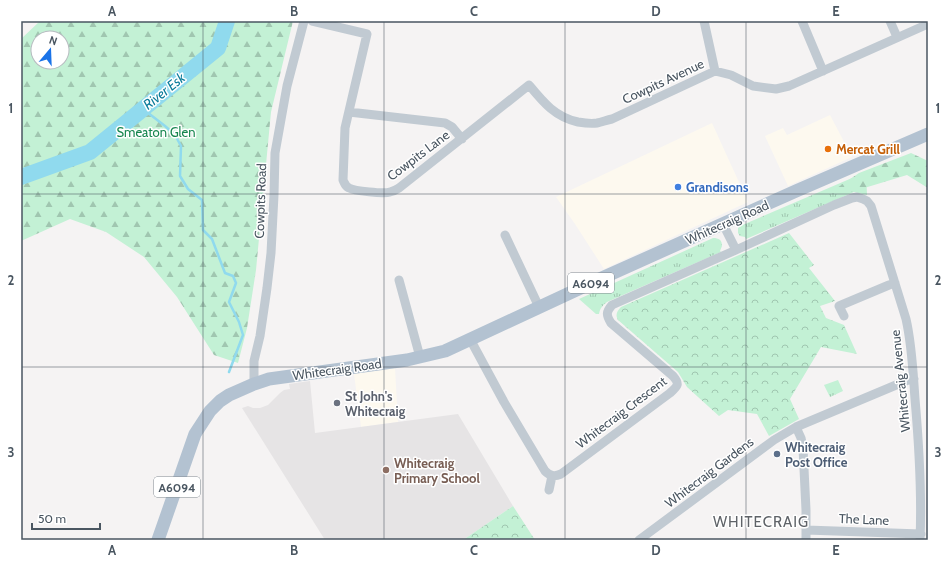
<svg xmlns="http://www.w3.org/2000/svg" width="949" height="561" font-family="Cabin,sans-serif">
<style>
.commercial{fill:#fdf9ef}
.education{fill:#e6e4e5}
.grass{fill:url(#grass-tufts)}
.forest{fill:url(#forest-firs);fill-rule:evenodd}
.park{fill:url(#park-crowns)}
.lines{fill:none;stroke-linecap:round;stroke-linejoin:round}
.stream{stroke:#90daee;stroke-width:2.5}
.river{stroke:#90daee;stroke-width:16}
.street{stroke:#c1cad2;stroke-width:9}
.primary{stroke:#b3c2d1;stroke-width:13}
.grid{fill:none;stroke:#4a5661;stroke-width:1;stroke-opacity:0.55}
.food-dot{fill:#e8710a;stroke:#fff;stroke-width:1.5}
.shop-dot{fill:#3f7fe0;stroke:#fff;stroke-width:1.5}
.worship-dot{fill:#6b7280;stroke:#fff;stroke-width:1.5}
.service-dot{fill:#5c6f8a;stroke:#fff;stroke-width:1.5}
.education-dot{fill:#8d6e63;stroke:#fff;stroke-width:1.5}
.labels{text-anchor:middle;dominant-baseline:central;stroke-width:3;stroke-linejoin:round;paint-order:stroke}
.shield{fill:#fff;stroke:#808990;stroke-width:1}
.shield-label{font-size:12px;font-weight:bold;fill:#4a5661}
.street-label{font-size:13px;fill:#4a5661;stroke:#fff}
.park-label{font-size:13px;fill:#17864f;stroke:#fff}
.food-label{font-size:13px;font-weight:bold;fill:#c56008;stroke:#fff;text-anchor:start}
.shop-label{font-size:13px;font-weight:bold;fill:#366cbe;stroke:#fff;text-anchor:start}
.worship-label{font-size:13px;font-weight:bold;fill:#5b616d;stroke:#fff;text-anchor:start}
.service-label{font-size:13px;font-weight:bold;fill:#4e5e75;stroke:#fff;text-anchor:start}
.education-label{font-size:13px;font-weight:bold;fill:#785e54;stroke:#fff;text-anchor:start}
.water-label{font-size:14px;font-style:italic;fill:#0c7c9b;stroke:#fff}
.quarter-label{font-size:15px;letter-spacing:1px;fill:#5f6368;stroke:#fff}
.neatline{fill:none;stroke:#4a5661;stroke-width:1.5}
.grid-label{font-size:13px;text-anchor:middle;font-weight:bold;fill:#4a5661}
</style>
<defs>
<pattern id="grass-tufts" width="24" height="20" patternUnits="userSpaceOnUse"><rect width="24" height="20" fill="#c3f1d5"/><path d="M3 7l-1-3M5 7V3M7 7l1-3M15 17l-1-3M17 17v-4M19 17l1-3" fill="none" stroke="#a0c6b0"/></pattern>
<pattern id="forest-firs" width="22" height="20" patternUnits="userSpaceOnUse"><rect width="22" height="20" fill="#c3f1d5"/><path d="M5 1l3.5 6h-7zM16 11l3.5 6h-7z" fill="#a0c6b0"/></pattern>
<pattern id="park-crowns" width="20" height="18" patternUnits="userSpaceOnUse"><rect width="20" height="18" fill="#c3f1d5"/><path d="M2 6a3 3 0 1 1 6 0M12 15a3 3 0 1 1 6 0" fill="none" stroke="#a0c6b0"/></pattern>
</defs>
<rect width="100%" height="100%" fill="#f5f3f3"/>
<path class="commercial" d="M830,115L852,157L788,186L765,136L783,128L787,135Z
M712,123L748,202L604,269L575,224L556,197Z
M395,368L398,422L361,427L354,374Z"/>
<path class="education" d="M310,381L315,433L458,414L513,506L463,540H325L242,408L248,406L253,408H260L268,405L280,393L284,390L290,389L289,384Z"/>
<path class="grass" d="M866,172L867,195L854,192L746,239L745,237L740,236L738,233V228L740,226Z
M713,238C719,238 722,240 722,246L720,251L721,252L607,302C603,305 600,308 599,314H596L579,299Z
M838,380L843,391L830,397L824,385Z"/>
<path class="forest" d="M40,21H293L271,112L256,270L247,328L238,363L214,355L177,297L144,257L106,232L70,219L21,241V39ZM38,38H62V62H38Z
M911,153L928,161V188L907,175L838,196L834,190L859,173Z"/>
<path class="park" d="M789,233L814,265L809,268L835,301L820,306L826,318L844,325L857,354L821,347L790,399L799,419L769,436L757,414L728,410L719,416L687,387L678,372L618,320C615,315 617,311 621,307Z
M513,506L535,540H463Z"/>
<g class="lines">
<path class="stream" d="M143,109L165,126L175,135L181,146L180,176L188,189L202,200L203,230L212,239L225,273L233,276L236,283L229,302L239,322L243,335L229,372"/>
<path class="river" d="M21,177L90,152L218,48L227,21"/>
<path class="street" d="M312,21L367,34L345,128L343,180C345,184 345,186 349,188C354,191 384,194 390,192C394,191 396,190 399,188L529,85C543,102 555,117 578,122C584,123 591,124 597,123C602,122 607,120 612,119L715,71L731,75L753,86L776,89L789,86L928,24
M704,21L715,71
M802,21L823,71
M890,21L897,37
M349,112L445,123L452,127L462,139
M723,224L736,250
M505,235L539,307
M399,280L420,357
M844,316L839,306L889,285L895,283
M470,339L504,402L545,471C550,476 554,477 561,474L670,393C678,386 680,384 673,376L611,323C606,315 606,312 612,305L736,250L834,205L852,198L857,197L863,199L867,201L871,206L906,319C912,345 913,372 915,399C919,445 922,493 920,540
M254,384V361L260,336L267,288L271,253L274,195L275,153L287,86L304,21
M796,427L801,438L803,448L806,510V540
M549,490L552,476
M806,530L921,534
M639,540L774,440L796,427L908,380L914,379"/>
<path class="primary" d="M158,540L195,434L210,411L220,401L229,395L254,384L269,379L407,360L445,351L602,278L796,191L928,134"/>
</g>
<path class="grid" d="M203,21V540M384,21V540M565,21V540M746,21V540M21,194H928M21,367H928"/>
<circle class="food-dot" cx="828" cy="149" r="4"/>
<circle class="shop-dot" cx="678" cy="187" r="4"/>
<circle class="worship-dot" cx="337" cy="403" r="4"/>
<circle class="service-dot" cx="777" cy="454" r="4"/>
<circle class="education-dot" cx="386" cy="470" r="4"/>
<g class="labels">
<g class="shield">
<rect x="568" y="273" width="46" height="20" rx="3"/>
<rect x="154" y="477" width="46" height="20" rx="3"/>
</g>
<g class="shield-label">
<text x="591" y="283">A6094</text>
<text x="177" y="487">A6094</text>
</g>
<g class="street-label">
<text transform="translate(663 81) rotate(-25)">Cowpits Avenue</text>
<text transform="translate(418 155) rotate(-37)">Cowpits Lane</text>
<text transform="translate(260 201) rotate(-88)">Cowpits Road</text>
<text transform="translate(727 222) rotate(-24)">Whitecraig Road</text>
<text transform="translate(337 369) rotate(-8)">Whitecraig Road</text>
<text transform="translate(900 381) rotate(-96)">Whitecraig Avenue</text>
<text transform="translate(621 412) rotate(-37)">Whitecraig Crescent</text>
<text transform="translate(709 472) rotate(-37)">Whitecraig Gardens</text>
<text transform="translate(864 519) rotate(2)">The Lane</text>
</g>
<g class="park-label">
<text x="156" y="132">Smeaton Glen</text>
</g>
<g class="food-label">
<text x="836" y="149">Mercat Grill</text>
</g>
<g class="shop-label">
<text x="686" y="187">Grandisons</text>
</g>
<g class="worship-label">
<text x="345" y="396">St John's<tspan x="345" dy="15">Whitecraig</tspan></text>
</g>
<g class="service-label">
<text x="785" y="447">Whitecraig<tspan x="785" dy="15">Post Office</tspan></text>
</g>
<g class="education-label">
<text x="394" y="463">Whitecraig<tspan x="394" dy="15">Primary School</tspan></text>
</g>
<g class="water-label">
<text transform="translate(164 91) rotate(-39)">River Esk</text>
</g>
<g class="quarter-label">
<text x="761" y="522">WHITECRAIG</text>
</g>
</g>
<rect width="949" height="561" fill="none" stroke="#ffffff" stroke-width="44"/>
<g transform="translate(50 50) rotate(19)"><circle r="19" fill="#ffffff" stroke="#b7bbc0"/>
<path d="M0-3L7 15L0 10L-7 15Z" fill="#1a73e8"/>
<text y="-6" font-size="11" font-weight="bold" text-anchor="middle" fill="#4a5661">N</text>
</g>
<path d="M32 523v6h68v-6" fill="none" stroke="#4a5661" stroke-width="2"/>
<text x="38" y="523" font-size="12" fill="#4a5661" stroke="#ffffff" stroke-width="3" paint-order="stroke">50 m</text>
<rect x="22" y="22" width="905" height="517" class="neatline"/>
<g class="grid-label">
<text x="112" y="16">A</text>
<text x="294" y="16">B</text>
<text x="474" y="16">C</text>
<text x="656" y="16">D</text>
<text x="836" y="16">E</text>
<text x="11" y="113">1</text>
<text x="938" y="113">1</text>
<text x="11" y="285">2</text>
<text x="938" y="285">2</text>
<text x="11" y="457">3</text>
<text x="938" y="457">3</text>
<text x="112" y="555">A</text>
<text x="294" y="555">B</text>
<text x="474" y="555">C</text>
<text x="656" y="555">D</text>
<text x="836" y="555">E</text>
</g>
</svg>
